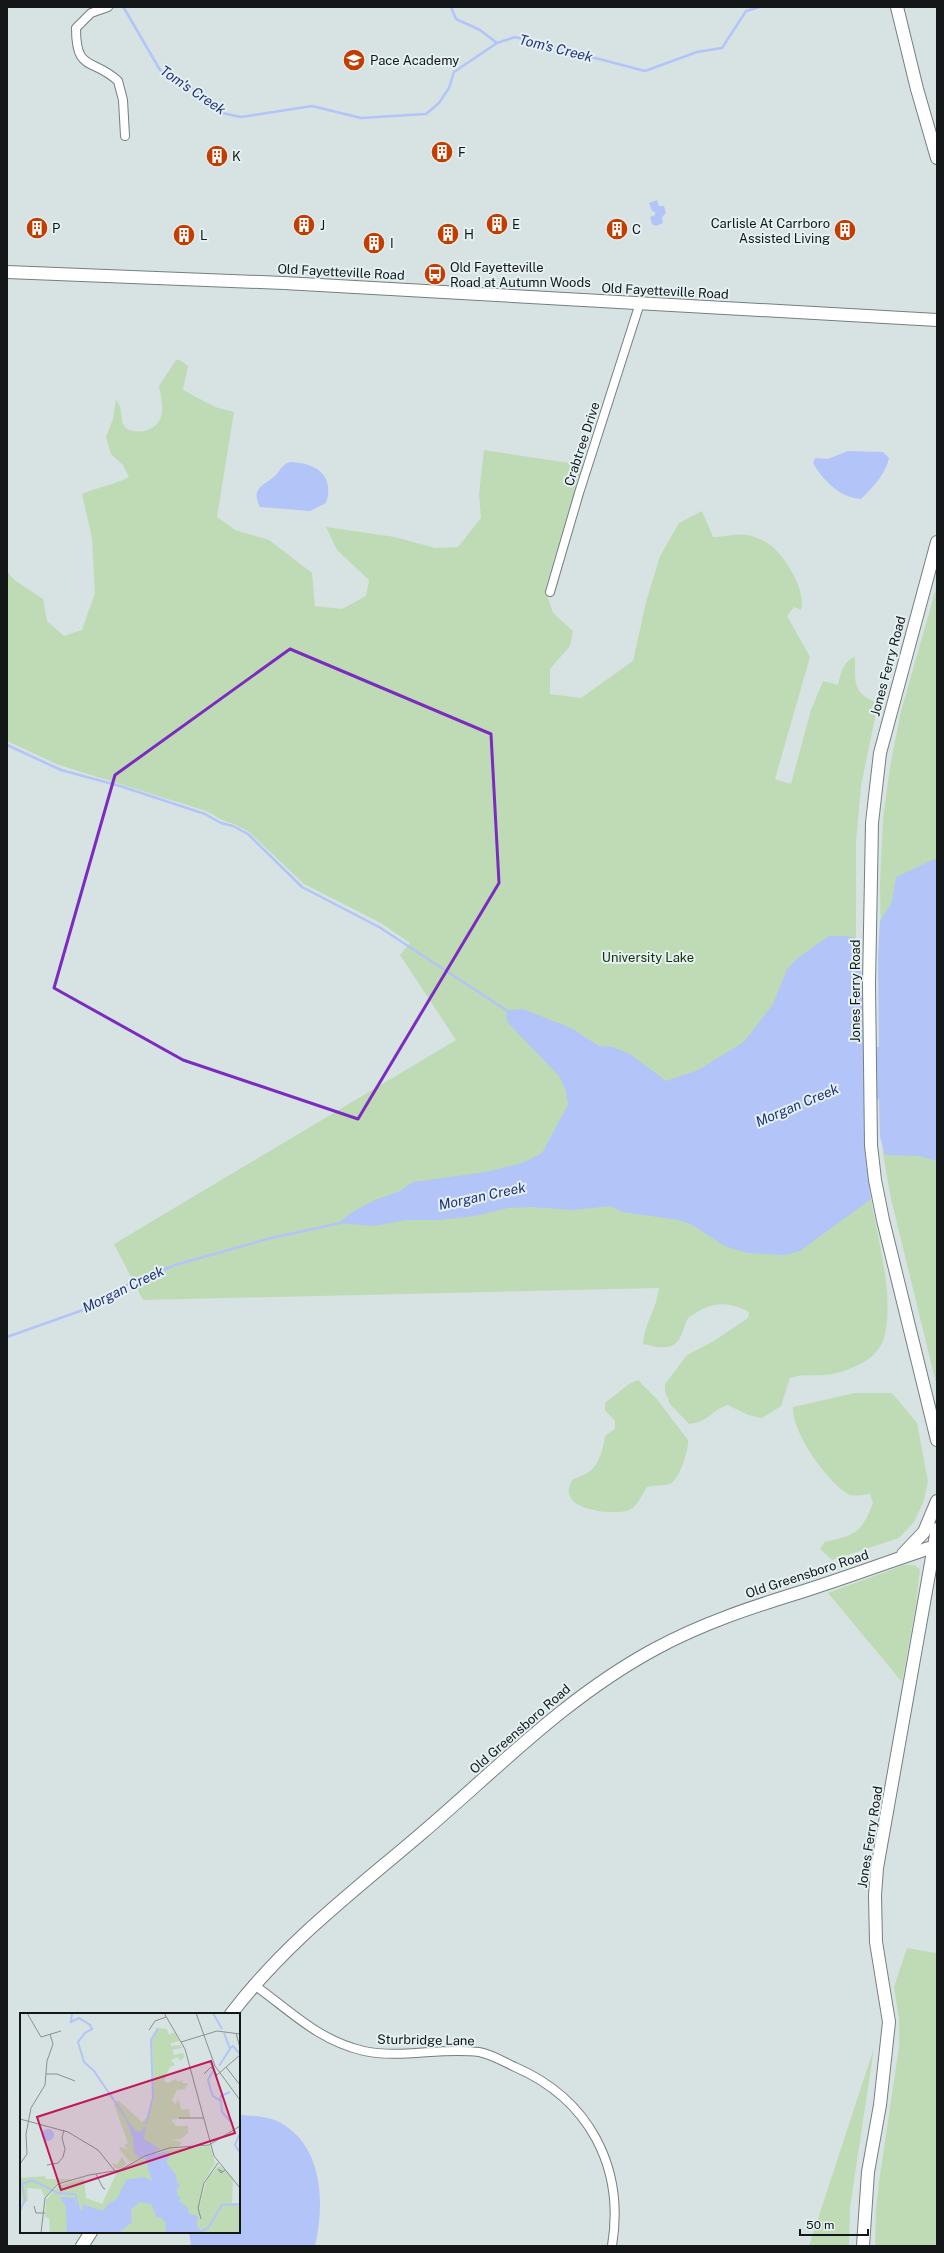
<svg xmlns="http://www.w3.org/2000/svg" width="944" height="2253" font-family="'Public Sans',sans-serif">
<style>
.green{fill:#bfdbb5}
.water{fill:#b3c4f8}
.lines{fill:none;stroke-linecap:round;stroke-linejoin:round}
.stream{stroke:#b3c4f8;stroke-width:2.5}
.street-casing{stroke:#757f80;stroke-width:10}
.secondary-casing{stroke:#757f80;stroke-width:14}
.street{stroke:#fff;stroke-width:8}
.secondary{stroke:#fff;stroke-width:12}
.marked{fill:none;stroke:#7b2cbf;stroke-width:3;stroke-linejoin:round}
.labels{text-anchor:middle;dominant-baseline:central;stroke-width:4;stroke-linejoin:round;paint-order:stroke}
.poi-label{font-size:13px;fill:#131717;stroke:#e4f0f1;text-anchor:start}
.street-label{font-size:13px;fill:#131717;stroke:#e4f0f1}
.park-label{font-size:13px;fill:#153107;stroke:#e4f0f1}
.water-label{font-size:14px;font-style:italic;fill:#23327b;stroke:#e4f0f1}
.inset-river{fill:none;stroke:#b3c4f8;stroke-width:2}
.inset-road{fill:none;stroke:#899191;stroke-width:1}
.view{fill:#c2185b;fill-opacity:0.15;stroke:#c2185b;stroke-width:2}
.inset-edge{fill:none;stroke:#131717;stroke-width:2}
</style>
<rect width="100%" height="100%" fill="#d7e2e3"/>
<path class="green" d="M176,360H180L188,366L183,390L215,407L234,412L217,517L235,530L269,540L312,573L315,606L342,609L366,596L369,580L337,550L326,527L395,537L435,548L458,547L481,518L479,494L484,450L583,465L545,589L553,613L573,631L570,646L550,669V694L581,698L633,661L646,602L660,556L679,523L702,511L713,537C722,537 740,533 747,535C753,536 764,540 769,544C785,555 807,592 801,610L794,607L787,616L810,657L775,779L791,784L811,710L823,681L838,685C841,673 843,661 855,657C855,682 852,693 878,703L861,786L856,842V1130L866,1202L871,1199C878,1241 895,1297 884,1338C881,1349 871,1359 860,1364C851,1369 834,1375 823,1375C811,1376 801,1374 790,1378L781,1406L762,1418L748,1415L728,1405C710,1410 710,1422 689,1424L670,1404L665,1391V1384L687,1355L714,1341L748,1318L749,1312C731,1303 717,1301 699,1311C695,1314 689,1316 687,1320C683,1329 681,1343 671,1346C662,1349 651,1346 643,1344C644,1324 657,1308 659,1288L143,1300L114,1244L456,1040L400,955L410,943L381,923L304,884L249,832L234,824L222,820L206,811L59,765L7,741V571L14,580L43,599L47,621L64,636L82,630L95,593L92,538L82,494C98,487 114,485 129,477L123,465L111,454L106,437L113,419L116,400C124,408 119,422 126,428C131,432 138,432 144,431C167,425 163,406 159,386Z
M937,585V1387L891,1199L883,1154L880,882L883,819L890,767L901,711Z
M638,1380L656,1398L688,1440C689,1450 679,1480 670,1484C663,1486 654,1485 647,1487C643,1493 638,1505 631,1509C619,1516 577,1511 571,1498C567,1491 569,1487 572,1480C577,1477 585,1475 589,1472C600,1463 603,1449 605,1436L615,1429V1421L605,1410V1403L629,1384Z
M855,1393H892L917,1423L928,1482L923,1503L914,1522L899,1538L832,1560L820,1549L825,1542C856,1535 861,1533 873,1503L870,1494C864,1495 853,1497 848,1494C827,1482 791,1431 793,1407Z
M904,1565H914L920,1569L916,1604L902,1682L828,1593Z
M907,1948L937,1953V2246H875L876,2210L879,2182L899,2047V2019L894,1987Z
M874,2048L850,2207L849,2246H809Z"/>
<path class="water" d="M657,200L659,206H664L666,213L662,217L663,223L656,226L652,224L650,217L655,215V212L652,211L649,203Z
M848,451L883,452L889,458C886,474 872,488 861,499C840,498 823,480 813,463L815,458L828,459Z
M290,462C316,463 335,475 326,503L310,511L260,507C250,488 265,485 276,475C281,469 283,464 290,462Z
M937,858V1161L919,1156L885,1155L880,1137L879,1099L865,1103V1154L871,1199L800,1251L785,1255L747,1253L725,1246L692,1225L679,1220L622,1212L611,1206L573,1210L531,1207L508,1208L475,1216L441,1220H406L373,1226L338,1223L354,1211L375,1200L400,1191L413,1182L486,1172L522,1163L542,1153L568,1105L566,1091L559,1076L507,1022L506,1010L523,1009L571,1028L599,1046L613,1047L630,1054L666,1081L698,1070L744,1042L773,1004L787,969L799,957L829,936H847L856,938L860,949L864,1047H879L878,958L880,921L892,902L896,877Z
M239,2115C253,2116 268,2116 281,2123C323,2147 325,2203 315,2246H191L189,2232H239Z"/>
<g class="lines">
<path class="stream" d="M451,7L456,19L480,30L497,43
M124,8L160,70L196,91L222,113L241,117L312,106L361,118L426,114L439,103L449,88L454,72L497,43L515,37L645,71L697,52L722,48L746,11L759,7
M7,745L61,770L120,786L205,814L221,823L233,826L248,834L302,887L379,927L509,1012
M7,1337L97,1305L130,1283L175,1265L271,1238L341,1223"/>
<g class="street-casing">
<path id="street" d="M108,7L91,13L76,28C76,73 92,57 118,81L123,100L125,136
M550,592L579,493L640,303
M253,1984C291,2011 317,2040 364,2051C401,2059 441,2047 479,2052C491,2054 504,2062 515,2067C589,2099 625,2167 612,2246"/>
</g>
<g class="secondary-casing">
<path id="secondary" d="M897,7L917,89L937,158
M7,272L284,283L937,320
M937,542L880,753L872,823L869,983L871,1145L875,1180L883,1220L937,1440
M903,1554L924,1532L937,1501
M231,2014C286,1942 353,1892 422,1833C498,1768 566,1697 655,1649C703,1623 752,1607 804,1591C848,1577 891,1561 935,1546
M82,2246L91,2232
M863,2246L868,2172L880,2105L889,2022L876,1942L875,1895L877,1868L937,1529"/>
</g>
<use href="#street" class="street"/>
<use href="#secondary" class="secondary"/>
</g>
<path class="marked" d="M290,649L491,734L499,883L358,1119L183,1060L54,988L115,775Z"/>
<defs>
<g id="school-disc" transform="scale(1.15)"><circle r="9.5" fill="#c33c00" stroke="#e4f0f1"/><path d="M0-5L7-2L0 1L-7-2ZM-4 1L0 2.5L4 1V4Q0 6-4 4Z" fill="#fff"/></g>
<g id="building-disc" transform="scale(1.15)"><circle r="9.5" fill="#c33c00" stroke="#e4f0f1"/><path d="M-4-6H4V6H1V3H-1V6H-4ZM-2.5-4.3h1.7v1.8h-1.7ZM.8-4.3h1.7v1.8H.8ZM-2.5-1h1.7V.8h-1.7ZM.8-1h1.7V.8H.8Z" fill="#fff"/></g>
<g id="bus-disc" transform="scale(1.15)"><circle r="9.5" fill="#c33c00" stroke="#e4f0f1"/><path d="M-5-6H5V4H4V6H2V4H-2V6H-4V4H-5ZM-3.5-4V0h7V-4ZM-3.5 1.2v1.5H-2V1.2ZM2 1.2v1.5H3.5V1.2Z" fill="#fff"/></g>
</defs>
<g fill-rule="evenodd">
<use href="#school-disc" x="354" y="60"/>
<use href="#building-disc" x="442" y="152"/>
<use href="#building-disc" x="217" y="156"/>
<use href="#building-disc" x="497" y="224"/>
<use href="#building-disc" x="304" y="225"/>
<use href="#building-disc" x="37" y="228"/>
<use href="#building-disc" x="617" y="229"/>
<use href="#building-disc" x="845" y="230"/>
<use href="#building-disc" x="448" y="234"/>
<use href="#building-disc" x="184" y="235"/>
<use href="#building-disc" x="374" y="243"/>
<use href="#bus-disc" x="435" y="274"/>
</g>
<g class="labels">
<g class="poi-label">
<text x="370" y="60">Pace Academy</text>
<text x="458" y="152">F</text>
<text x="232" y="156">K</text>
<text x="830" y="223" text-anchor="end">Carlisle At Carrboro<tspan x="830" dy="15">Assisted Living</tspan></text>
<text x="512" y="224">E</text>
<text x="320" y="225">J</text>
<text x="52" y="228">P</text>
<text x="632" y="229">C</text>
<text x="464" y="234">H</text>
<text x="200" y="235">L</text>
<text x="390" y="243">I</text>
<text x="450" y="267">Old Fayetteville<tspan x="450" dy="15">Road at Autumn Woods</tspan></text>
</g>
<g class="street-label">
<text transform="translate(341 272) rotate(3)">Old Fayetteville Road</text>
<text transform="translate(665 291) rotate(3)">Old Fayetteville Road</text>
<text transform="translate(582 444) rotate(-72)">Crabtree Drive</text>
<text transform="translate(888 666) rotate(-75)">Jones Ferry Road</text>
<text transform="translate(855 991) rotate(-90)">Jones Ferry Road</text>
<text transform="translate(807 1574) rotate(-18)">Old Greensboro Road</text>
<text transform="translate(520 1729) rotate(-41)">Old Greensboro Road</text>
<text transform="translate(870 1837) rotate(-81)">Jones Ferry Road</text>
<text transform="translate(426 2040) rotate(1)">Sturbridge Lane</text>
</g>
<g class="park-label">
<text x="648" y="957">University Lake</text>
</g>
<g class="water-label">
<text transform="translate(556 48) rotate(14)">Tom's Creek</text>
<text transform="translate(193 90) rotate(34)">Tom's Creek</text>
<text transform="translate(797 1105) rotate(-23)">Morgan Creek</text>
<text transform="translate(482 1196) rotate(-12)">Morgan Creek</text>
<text transform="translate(123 1289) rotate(-26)">Morgan Creek</text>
</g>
</g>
<g transform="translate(20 2013)">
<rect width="220" height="220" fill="#d7e2e3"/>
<path d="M138,15L147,16L149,22L154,19L159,28L151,30V33L161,32L162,35L152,37L154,42L162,40L165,43L160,48L158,44L151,47L155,52L150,54L144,68L148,70L155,66L158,69L163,67L162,70H168L165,76L157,77L152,87L155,91L159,86L161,97L169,96L170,104L151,107L156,113H168V120L161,126L150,127L162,129L159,133L110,149L99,136L101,134L109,137L104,132L108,130L94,91L98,87L122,109L129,103L134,84L132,27ZM190,133L195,150L185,167L180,192L187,166L199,152L213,165L212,191H220L219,220H30L29,205L25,204L26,187L38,173L64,166L66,185L82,191L97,159L124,145L148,137ZM102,144L106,151L100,156L95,155L92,150L97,152ZM25,163L26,166H55L38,170L25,184L21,176L7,175L8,188L2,190L0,165Z" fill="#bfdbb5"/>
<path d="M105,104L116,118L121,119L126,112L124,126L140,136L132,141L146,139L150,143L146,149L156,162L157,170L160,171L157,177V182L161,184L159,188L168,195L169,201L178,203L177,212L181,220H146L145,209L141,204L137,205L131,191L120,189L111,196L112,209L99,220H47L46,194L40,184L54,185L60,199L63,196L62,191L83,198L88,191L97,186L106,167L124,164L132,168L125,144L120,145L114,140L113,125ZM22 122a6 6 0 1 1 12 0a6 6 0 1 1-12 0Z" fill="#b3c4f8"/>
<path class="inset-river" d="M52,0L51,9L59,5L70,12L72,16L65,20L58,29L64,49L74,58L106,105M193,0L202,16M210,35L213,33L219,40M199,53L210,36L204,20M193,58L188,67L191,78L193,83L201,88L202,99L213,111M200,87L201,83L210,79M126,111L133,84L131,27L138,15M219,122L215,132L220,140M0,197L5,187L2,171L12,167L38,180L55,181L60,198M180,219L188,215L202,192L220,191"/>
<path class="inset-road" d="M7,0L21,24L41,18M144,0L165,36L194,143L220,175M176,0L195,53L220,87M129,17L135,8L146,4M216,20L220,35M161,29L197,18L220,21M206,54L220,72M26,61H37L55,68M184,61L191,54L197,62L220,42M159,105H184M0,106L48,119L78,137L95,158M0,151L7,141L6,121L11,95L25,72L27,48L33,31L30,21M27,152L38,150L43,144L45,136L42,125L44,117M203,159L198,156L201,160L205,157M76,161L83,175L85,176L83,175M14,193L16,200H25M181,206L178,195L184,170L198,150M21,220L25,185L38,171L69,162L100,157L125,143L149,135L189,132L220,113"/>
<path class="view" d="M191,48L215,120L41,177L17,104Z"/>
<rect width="220" height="220" class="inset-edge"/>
</g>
<rect width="944" height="2253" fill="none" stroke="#131717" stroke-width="16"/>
<path d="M800 2229v6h68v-6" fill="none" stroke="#131717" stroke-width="2"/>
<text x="806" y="2229" font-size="12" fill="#131717" stroke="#e4f0f1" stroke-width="3" paint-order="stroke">50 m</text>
</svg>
